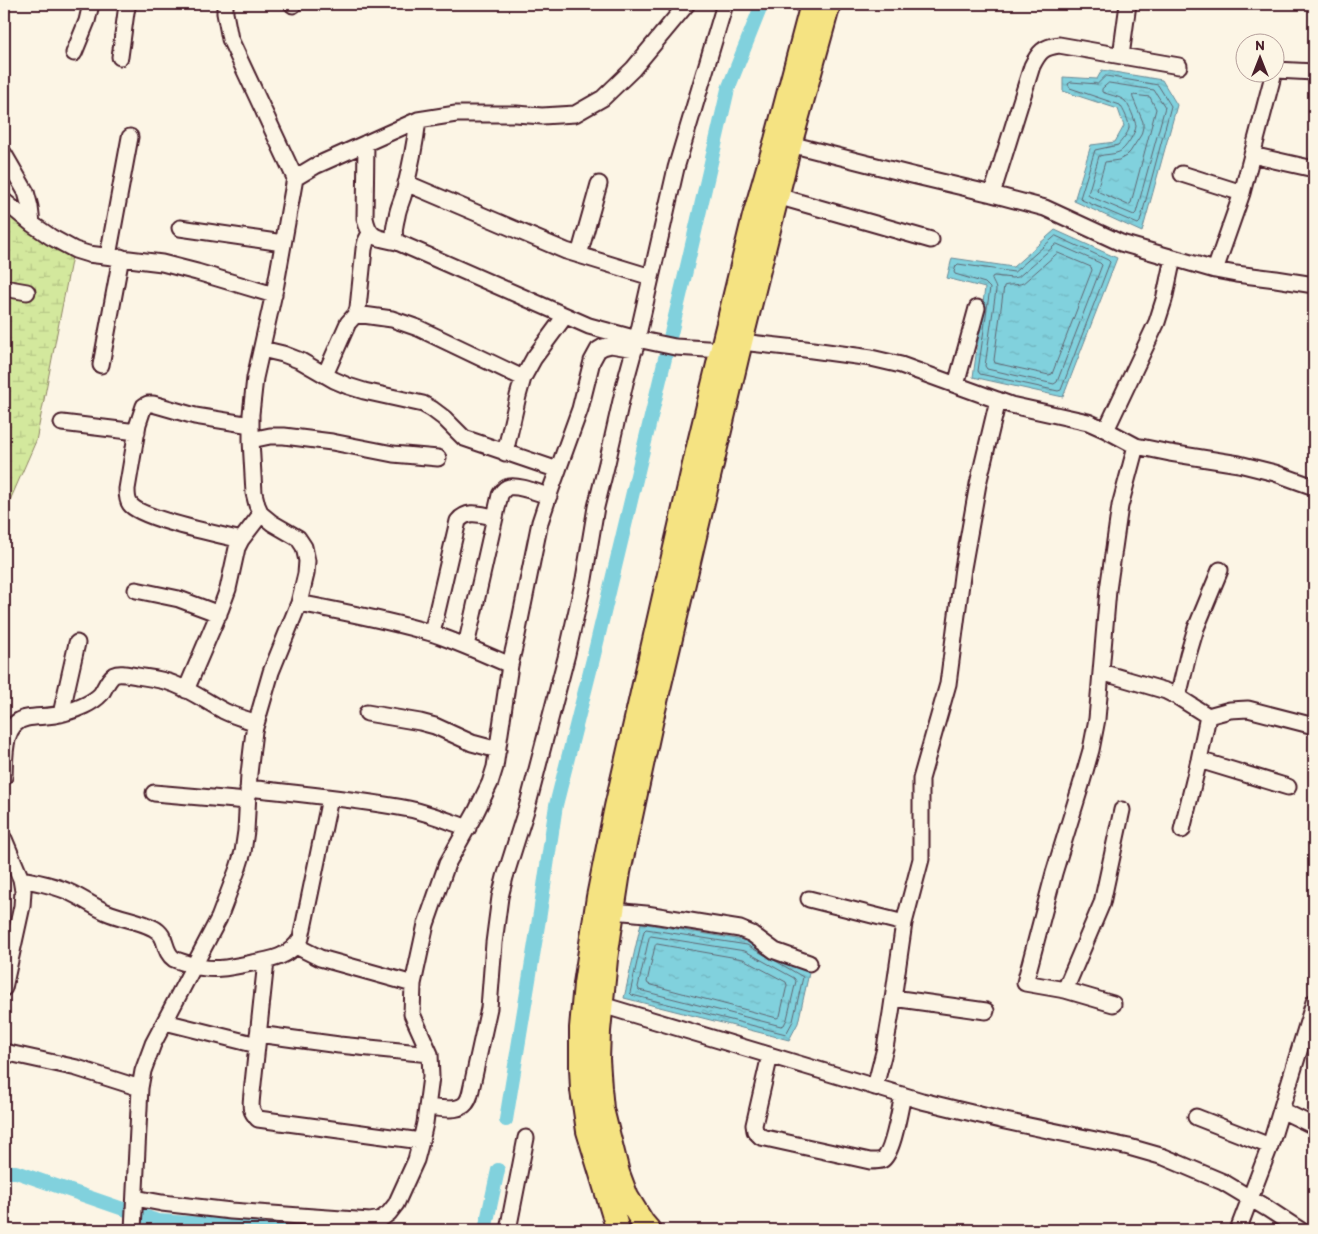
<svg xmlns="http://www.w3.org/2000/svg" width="1318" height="1234" font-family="Itim,sans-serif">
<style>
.wetland{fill:url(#wetland-marsh);stroke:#8e8464}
.water{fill:url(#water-ripples);stroke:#6b8a96}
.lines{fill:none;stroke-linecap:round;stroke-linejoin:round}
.shore{stroke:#606672;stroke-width:1}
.canal{stroke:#81d1dd;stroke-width:14}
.minor-casing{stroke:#4a1f2b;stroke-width:19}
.primary-casing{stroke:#4a1f2b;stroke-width:26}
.minor{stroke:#fcf5e5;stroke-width:15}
.primary{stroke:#f5e382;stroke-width:22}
</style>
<defs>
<pattern id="wetland-marsh" width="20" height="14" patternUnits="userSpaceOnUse" patternTransform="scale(1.25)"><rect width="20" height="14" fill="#d3e89d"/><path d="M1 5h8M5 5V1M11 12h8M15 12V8" fill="none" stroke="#b7c787"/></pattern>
<pattern id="water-ripples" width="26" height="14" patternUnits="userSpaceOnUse" patternTransform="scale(1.25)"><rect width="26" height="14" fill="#81d1dd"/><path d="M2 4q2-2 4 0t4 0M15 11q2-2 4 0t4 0" fill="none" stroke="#71b3be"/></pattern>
</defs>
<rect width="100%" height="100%" fill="#fcf5e5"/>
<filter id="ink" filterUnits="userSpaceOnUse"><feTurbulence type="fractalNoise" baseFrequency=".02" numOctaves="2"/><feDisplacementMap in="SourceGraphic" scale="10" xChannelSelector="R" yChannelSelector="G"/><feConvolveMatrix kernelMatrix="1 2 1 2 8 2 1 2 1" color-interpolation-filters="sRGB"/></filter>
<g filter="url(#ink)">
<path class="wetland" d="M4,185L29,232L72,256L36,441L4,514Z"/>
<path class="water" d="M1102,70L1162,80L1177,105L1142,232L1074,201L1091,145L1115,142L1124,126L1118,109L1063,91V77L1097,79Z
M1055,230L1117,258L1063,397L973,377L985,288L947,278L952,258L1013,267Z
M641,923L749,941L809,973L798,1023L789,1040L624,998Z"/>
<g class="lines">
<path class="shore" d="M1106,76L1158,85L1171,106L1140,222L1138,224L1082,200L1080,198L1095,150L1118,145C1121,141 1128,134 1129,128C1130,123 1123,109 1120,105L1070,88L1068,84L1071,82L1097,84Z
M1109,83L1154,90L1165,107L1136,213L1134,215L1089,196L1088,194L1099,156C1105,154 1113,155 1119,152C1125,150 1136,132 1136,126C1135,120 1129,104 1124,100C1118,96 1109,95 1102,92V89Z
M1133,95L1150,97L1156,109L1131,203L1128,205L1099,192L1097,190L1105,162L1119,160L1126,156L1130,152L1141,135L1143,127V122L1133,98Z
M1056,236L1108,260L1110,262L1061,390L1058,391L980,374L978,371L990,288L985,283L955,274L954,272L956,266L958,264L1014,272Z
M1057,244L1100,263L1102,265L1057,382L1054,384L987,369L985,366L996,290C996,285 991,281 992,277L994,276L1012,278L1018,277Z
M1058,253L1091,267L1092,270L1052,374L1049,375L995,363L994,360L1004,286C1009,284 1016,286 1023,283Z
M651,936L745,951L794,978L796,981L787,1019L784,1025L781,1026L639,990L638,987L649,938Z
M657,944L743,959L786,982L787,985L780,1016L777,1018L648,984L647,982L655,946Z
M768,957L747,945L646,929L644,931L630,993L632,995L786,1034L793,1021L803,977L774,960"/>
<path class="canal" d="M506,1120L540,913L556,805L593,659L685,275L728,89L762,4
M4,1172H16L158,1221L297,1230
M485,1230L498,1170"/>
<g class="minor-casing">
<path id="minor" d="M293,5V4
M74,53L87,21L91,4
M1121,56L1128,4
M120,57L126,12L128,4
M1276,70L1314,72
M418,120C415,145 410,169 404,193C402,201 398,208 397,216C395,224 392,235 397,242L589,326L637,339L675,347L722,350L730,352
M782,142L912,175L992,194L1045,208L1121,243L1215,270L1236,274L1276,279L1314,285
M366,143L365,218C369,239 378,238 397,242
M4,154L26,192L30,207L32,224
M1252,155L1314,169
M1182,174L1242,193
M295,178L315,166L418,120L456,114H516L542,116L575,114L603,98L633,69L687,4
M406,183L566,251L651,277
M992,194L1032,66C1039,52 1043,47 1059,45L1179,66
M777,196L931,240
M4,201L32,224L51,237L75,250L88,254L162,263L197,272L274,295
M180,228L283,243
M579,255L599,184
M108,256L130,137
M1215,270L1242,193L1274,72
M4,288L27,292
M356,314L392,319L418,328L523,378
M741,342L805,349L871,358L901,365L1011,405L1088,422L1106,430L1136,446L1170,453L1239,464L1275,473L1314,487
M262,349L283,354L301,361L334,380L348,386L364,391L423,404L432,409L444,418L464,438L558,470
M101,365L121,257
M325,375L348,323L356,314L358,308L364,249L366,241L370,233
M956,385L977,308
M62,423L137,432
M1106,430L1157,322L1164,300L1173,258
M251,440L270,436H284L332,442L393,454L438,458
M505,453L518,396L523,378L534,358L565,316
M241,540C221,535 139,518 130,504C127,500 127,494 127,489L138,424L144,406L148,404H153L195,416L251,425
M136,590L179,599L219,614
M299,603C343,612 388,620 431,633C458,642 484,654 510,665L517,635L540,522L551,489L580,409L592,361L598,350L603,347L611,345L635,349
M432,633L458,521C468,509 481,515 495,517
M466,646L500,495C502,492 504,488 509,487C519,485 538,493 549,496
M1101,672L1166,691L1178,697L1208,716L1199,760L1182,830
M186,690L221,608L228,589L237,548L241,540L261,514
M1178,697L1188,655L1196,628L1220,570
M367,713L420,722L435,726L472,743L498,750
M61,714L77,643
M1208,716L1230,710L1248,709L1314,726
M1199,760L1288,787
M4,777C5,758 2,722 27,718C39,716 52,717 64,713C77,709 92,704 101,694C105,688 108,679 114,675C120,672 130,675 137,676C149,678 162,679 174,684C192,691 207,702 224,711C234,716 246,719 256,723
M248,788C302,794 356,799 409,809C429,813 448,821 468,828
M154,793L247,801
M4,839L21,879L23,891L22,906L4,988
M21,879C37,882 54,885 69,892C82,898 93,906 106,912C122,919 138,920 153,928C169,936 162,951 174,959C178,961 183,962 188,964C210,972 229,968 252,963C271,960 290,957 301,938L330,798
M809,899L904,923
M613,911L646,914L740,929L752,934L775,951L809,963
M296,946L320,958L413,984
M266,961L252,1093C251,1105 249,1110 258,1119L421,1141
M1065,990L1025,983L1054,873L1081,785L1091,750L1097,719L1108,590L1120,506L1136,446
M893,998L986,1011
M1113,1004L1065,990L1102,903L1122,810
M602,1005L922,1101L1005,1121L1129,1147L1164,1157L1223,1182L1268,1209L1300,1230
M165,1022L257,1045
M258,1034L339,1045L430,1054
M4,1052L77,1068L140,1088
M770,1055L754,1125L755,1131L761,1137L870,1161C874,1161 879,1161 882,1160C893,1154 900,1108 903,1095
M875,1087L885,1048L891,1013L904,923L921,859V779L948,684L963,568L978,484L998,400
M428,1107C438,1108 455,1112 464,1105C469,1101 470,1095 471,1090L489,1008L494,943L500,897L505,877L528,804L567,654L584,579L596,507L607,463L625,383L637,339L676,168L725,4
M1281,1110L1314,1126
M1196,1117L1270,1146
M135,1198L162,1203L231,1211L370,1221L381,1219L389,1213L396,1204L416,1160L421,1141L425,1123L431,1077L430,1054L412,1014L413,984L426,924L447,864L476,812L490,783L495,767L510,665
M133,1230L140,1088L143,1071L153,1044L219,918L238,868L243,852L246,831L249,774L254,731L271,672L299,603L306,574L307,561L304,547L298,538L272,523L261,514L257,505L254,493L251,440V414L255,378L276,284L295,178L230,39L225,13V4
M508,1230L526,1138
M1238,1230L1270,1146L1314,1002"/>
</g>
<g class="primary-casing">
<path id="primary" d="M618,1230L588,1131L582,1090L581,1067V1028L585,984L598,897L616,807L698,447L754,216L776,140L812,4
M649,1230L643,1223L627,1197L618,1173L602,1109L600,1088L598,1059L599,1031L606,959L613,911L619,872L653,714L738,354L790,145L829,4"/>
</g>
<use href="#minor" class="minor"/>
<use href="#primary" class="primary"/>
</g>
</g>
<rect width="1318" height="1234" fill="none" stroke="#fcf5e5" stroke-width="20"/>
<rect x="10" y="10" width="1298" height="1214" fill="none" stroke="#4a1f2b" stroke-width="2" filter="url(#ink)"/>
<g transform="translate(1260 58)"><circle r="24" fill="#fcf5e5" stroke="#b59f9b"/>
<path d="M0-4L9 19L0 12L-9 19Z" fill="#4a1f2b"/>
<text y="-8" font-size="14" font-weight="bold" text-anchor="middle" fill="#4a1f2b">N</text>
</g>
</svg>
